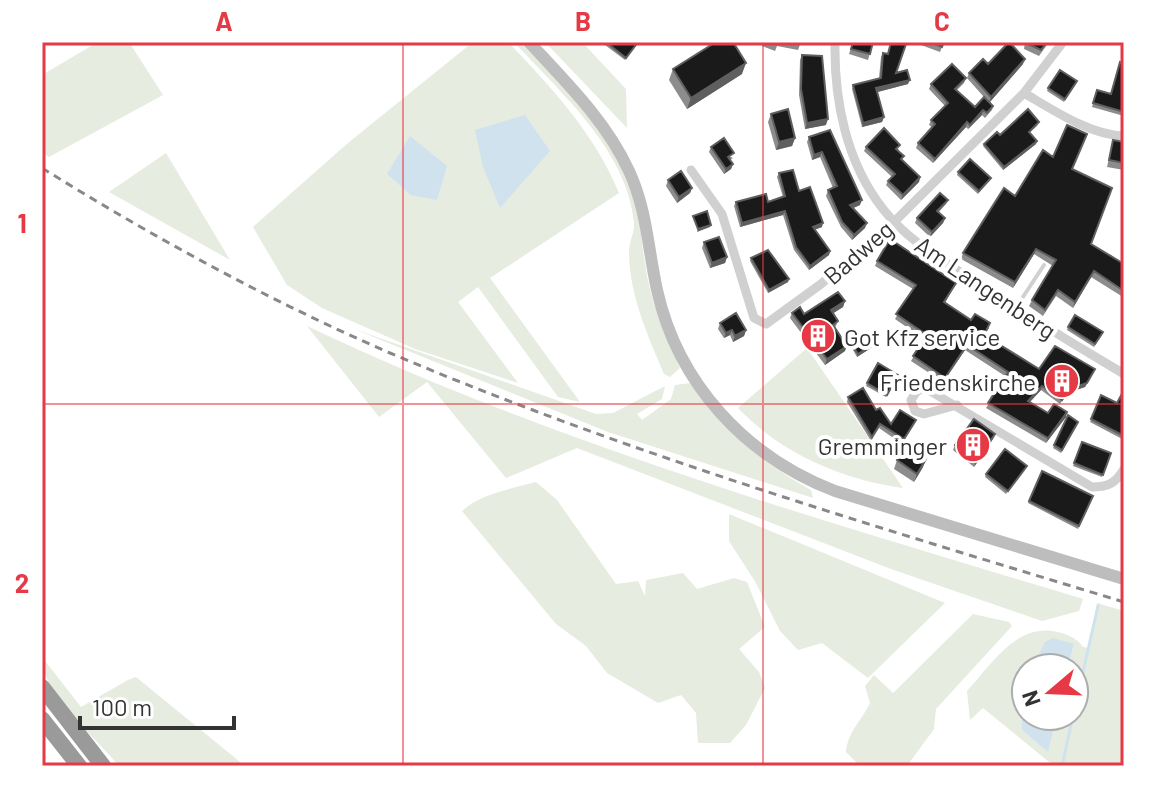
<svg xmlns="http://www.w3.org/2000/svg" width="1166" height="808" font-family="Barlow,sans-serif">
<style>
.green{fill:#e6ecdf;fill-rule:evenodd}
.water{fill:#cfe2ee}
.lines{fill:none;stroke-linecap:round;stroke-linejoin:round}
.stream{stroke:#cfe2ee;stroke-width:3}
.service{stroke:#d0d0d0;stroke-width:4}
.minor{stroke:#d0d0d0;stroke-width:9}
.secondary{stroke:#bdbdbd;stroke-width:12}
.motorway{stroke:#9a9a9a;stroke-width:16}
.rail{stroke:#888;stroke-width:3;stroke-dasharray:8 6;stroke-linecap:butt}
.wall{fill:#8c8c8c}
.shaded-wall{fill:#5f5f5f}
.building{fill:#1a1a1a;stroke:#5f5f5f;stroke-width:2}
.grid{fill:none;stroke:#e63946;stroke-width:2;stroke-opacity:0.55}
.labels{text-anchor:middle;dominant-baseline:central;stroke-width:8;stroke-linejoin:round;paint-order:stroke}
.street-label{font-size:24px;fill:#333;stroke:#fff}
.poi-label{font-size:24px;fill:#333;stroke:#fff;text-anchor:end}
.neatline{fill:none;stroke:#e63946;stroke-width:3}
.grid-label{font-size:26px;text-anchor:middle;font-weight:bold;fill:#e63946}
</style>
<rect width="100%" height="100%" fill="#fff"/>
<path class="green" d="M98,42H129L163,95L49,157L42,152V75Z
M473,42H508C551,87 595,134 619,193L490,278L580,402L558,397L478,287L458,302L518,383L415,349L322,308L287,285L253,227L348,143Z
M514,42H523C567,89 611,134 633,197C641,219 641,240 645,263C650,301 664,334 680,368L670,377L664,374C648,336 629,294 629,252C629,242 635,232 634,222C627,150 560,92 514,42Z
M545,42H582L626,89L627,128Z
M166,153L230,260L109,192Z
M307,326C557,445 819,519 1083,599L1079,611L1042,621L891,569L577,448L506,478L427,382L379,417Z
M354,329L596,414L613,413L665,386L662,399L637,414L642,420L671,399L675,385L690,383C723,430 760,462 811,490L813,498L608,432Z
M807,348L903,488C841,479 782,454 738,408Z
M536,482L557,500L616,584L638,581L645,596L646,580L683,573L697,589L734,578L747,582L765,627L739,649L759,672L765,688L746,725L730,743H698L696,713L681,695L658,703L607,673L586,646L556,624L462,511C482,493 511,489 536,482Z
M729,514L945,603L868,678L822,643L798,650L780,631L756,583L729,541Z
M1097,603L1124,611V766H1054L983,708L970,720L967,691C991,665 1017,622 1057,632C1069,635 1075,637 1083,647L1089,648ZM1074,644L1068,668H1074V716H1057L1048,751L1022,730L1021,689L1026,668H1032L1038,657Z
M973,614L1009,622L1012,626L936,709L934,729L907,766H860L846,752C848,731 861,722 870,703L865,686L874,675L893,693Z
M42,657L81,707L128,680L136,677L245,766H119C96,737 42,695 42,657Z"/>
<path class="water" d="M525,115L550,151L500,208L483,167L475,130Z
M410,136L447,166L437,200L411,195L387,174Z
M1053,638L1074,644L1068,668H1032L1045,642Z
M1026,680V716H1057L1048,752L1022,730L1021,689Z"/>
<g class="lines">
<path class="stream" d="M1074,711L1098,606
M1062,766L1073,716"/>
<path class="service" d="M1017,306L1044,265
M42,761L45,766"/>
<path class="minor" d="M835,42C834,100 846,162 883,209C906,239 942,260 974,281C1023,313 1073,344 1124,374
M1024,93C1053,110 1090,135 1124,136
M691,170L722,214L754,318L766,324L821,284L894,222L1024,93L1063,42
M957,405L924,414L915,411L911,400L917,391L925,388L1092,487C1108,487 1116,483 1124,469"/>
<path class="secondary" d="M529,42C566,82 606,121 629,171C647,210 648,249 657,290C678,384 746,457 835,491L1124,579"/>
<path class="motorway" d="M42,687L103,766
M42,719L79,766"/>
<path class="rail" d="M42,168C153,237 270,301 390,353C628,454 877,527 1124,602"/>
</g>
<path class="wall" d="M601,42H638L625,60Z
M763,42H801L798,50L777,46L775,51L762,46Z
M853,42H873L868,60L849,54Z
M922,42H944L940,52L921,45Z
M1025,42H1049L1039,56L1024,49Z
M883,53L896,73L908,84L877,92L884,117L882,122L862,127L852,89L853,85L879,78L881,57Z
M802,55L826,125L805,129L799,95L800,60Z
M988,64H1023L990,102L993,106L992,110L985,118L982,115L968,129L966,127L933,163L916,148L918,143L932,127L929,125L931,120L945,106L929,89L931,84L966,78L964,83L957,90L975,107L984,97L967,78L969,73Z
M1124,64V116L1092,107L1097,90L1111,94Z
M673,69L742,74L687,109L669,80Z
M1076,84L1064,102L1047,91L1048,88Z
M771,114L795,138L792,146L776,150L768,122Z
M1038,125L1029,133L1036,144L1003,170L983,146L984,144L1000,135Z
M830,130L860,205L853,208L865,228L852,240L841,227L826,196L828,190L833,188L820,157L812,160L807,142L809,137Z
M1113,140L1124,142V170L1107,167Z
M711,147L733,158L730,160L733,164L731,169L724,174L709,152Z
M866,147L899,149L898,150L902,160L920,177L919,182L901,200L886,185L888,181L892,177L864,151Z
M1073,169L1091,244L1124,264V297H1123L1091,277L1073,308L1056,296L1043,316L1029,306L1032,300L1053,266L1034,254L1013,288L961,259L963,253L1015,196Z
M958,172L991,178L978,194L957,175Z
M779,173L799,191L822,227L814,230L830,251L829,255L809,270L794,250L783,215L740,227L734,206L736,202H768L783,197L777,177Z
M668,180L692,188L690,193L677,203L666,186Z
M948,200L946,204L939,212L945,218L943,223L930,237L915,223L917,218Z
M704,242L727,257L725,263L710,268L702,248Z
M751,258L789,279L788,282L768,293L750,261Z
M877,261L956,283L945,303L971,320L989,328L985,334L997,343L1039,369H1095L1085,387L1067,393L1060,404L1041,390L1030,402L1048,413L1066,417L1046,443L986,408L1005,376L965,350L943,382L911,361L924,339L895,319L913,289L875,266Z
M845,301L843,307L833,313L838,321L835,328L845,351L825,365L790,318L792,313L804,314Z
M720,323L746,330L744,336L733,342L730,335L724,338L718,329Z
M1068,327L1102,335L1094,347L1067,330Z
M851,343L874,346L857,357L850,345Z
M897,378L886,397L866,386L867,383Z
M1124,390V440L1090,422L1101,395L1117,403Z
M848,397L876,410L891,424L916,420L914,424L902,444L879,428L871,441L847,402Z
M1068,415L1077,425L1061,453L1053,448Z
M995,434L993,439L974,467L953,450L955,445Z
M1082,442L1111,453L1102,477L1073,466Z
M897,460L923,467L914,482L894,469Z
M1027,466L1006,494L985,477L986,474Z
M1042,471L1093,496L1078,529L1028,503Z"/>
<path class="shaded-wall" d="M1025,59L1023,64L989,103L991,97Z
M746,63L742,74L687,109L691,98Z
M910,80L908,84L874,93L876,88Z
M983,110L982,115L968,129L970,125Z
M884,117L882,122L862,127L863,123Z
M828,119L826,125L805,129L807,123Z
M967,122L966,127L933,163L935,159Z
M795,138L792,146L776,150L779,142Z
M1037,141L1036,144L1003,170L1004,167Z
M822,152L820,157L812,160L814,155Z
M733,164L731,169L724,174L726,169Z
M920,177L919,182L901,200L903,195Z
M692,188L690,193L677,203L679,197Z
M862,200L860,205L849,210L850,205Z
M785,211L783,215L740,227L742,223Z
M945,218L943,223L930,237L932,232Z
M823,223L822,227L811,231L813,227Z
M867,223L865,228L852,240L854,235Z
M711,225L710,227L697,232L698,229Z
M1036,249L1034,254L1013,288L1015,282Z
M830,251L829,255L809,270L810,266Z
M727,257L725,263L710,268L712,263Z
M1094,271L1091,277L1073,308L1075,302Z
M789,279L788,282L768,293L769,290Z
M845,301L843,307L829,316L831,310Z
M732,330L730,335L724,338L726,333Z
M746,330L744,336L733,342L735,336Z
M875,343L874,346L857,357L858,354Z
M967,345L965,350L943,382L945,378Z
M847,346L845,351L825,365L827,359Z
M1095,369L1085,387L1067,393L1060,404L1069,389Z
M1042,386L1041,390L1027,405L1028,401Z
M1067,412L1066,417L1046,443L1048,438Z
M995,434L993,439L974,467L976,461Z
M926,459L923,467L914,482L917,474Z"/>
<path class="building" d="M606,42H638L626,58Z
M716,42H733L746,63L691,98L673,69Z
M853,42H873L870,54L851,49Z
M891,42L906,44L896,73L907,70L910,80L876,88L884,117L863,123L853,85L881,78L883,53L888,54Z
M930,42H944L942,47Z
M1009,42L1025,59L991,97L969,73L983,59L988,64Z
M1026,42H1047L1041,50L1026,43Z
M802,55L822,56L828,119L807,123L801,89Z
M1120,62L1124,64V112L1093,103L1097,90L1111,94Z
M952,64L966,78L955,89L975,107L984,97L993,106L987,113L983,110L970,125L967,122L935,159L918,143L935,124L931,120L948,103L931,84Z
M1060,70L1077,81L1065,99L1048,88Z
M788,109L795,138L779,142L771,114Z
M1028,109L1039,122L1029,132L1037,141L1004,167L984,144L997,132L1000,135Z
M1067,125L1087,134L1072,169L1112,188L1091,244L1124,264V291L1094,271L1075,302L1058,290L1045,310L1032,300L1056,260L1036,249L1015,282L963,253L1004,188L1015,196L1043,150L1053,157Z
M884,128L900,145L896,149L904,156L901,159L920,177L903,195L888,181L895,174L866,147Z
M830,130L862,200L850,205L867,223L854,235L842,222L828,190L837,186L822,152L814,155L809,137Z
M724,138L734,153L728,157L733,164L726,169L711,147Z
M1113,140L1124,142V163L1109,160Z
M970,159L991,178L979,191L958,172Z
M793,170L799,191L810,187L823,223L813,227L830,251L810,266L796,247L785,211L742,223L736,202L766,194L768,202L785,196L779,173Z
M681,171L692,188L679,197L668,180Z
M940,193L948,200L937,211L945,218L932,232L917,218Z
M707,211L711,225L698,229L693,216Z
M719,237L727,257L712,263L704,242Z
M890,239L956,283L944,302L971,320L975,314L990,323L985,333L997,343L1039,369L1055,346L1095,369L1087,383L1069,389L1062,400L1042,386L1028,401L1048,413L1054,404L1067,412L1048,438L988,403L1008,372L967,345L945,378L913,356L927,335L896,314L916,285L877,261Z
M768,250L789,279L769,290L751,258Z
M838,292L845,301L831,310L838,321L833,325L847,346L827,359L792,313L800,307L804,314Z
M736,313L746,330L735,336L732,330L726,333L720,323Z
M1075,315L1103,332L1095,344L1068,327Z
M868,332L875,343L858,354L851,343Z
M878,363L898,375L887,395L867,383Z
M863,388L876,410L880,408L891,424L900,410L916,420L904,439L880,424L872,437L848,397Z
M1124,390V436L1091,419L1101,395L1117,403Z
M1068,415L1078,422L1062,450L1054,445Z
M974,419L995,434L976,461L955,445Z
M1082,442L1111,453L1103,475L1074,463Z
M907,446L926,459L917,474L897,460Z
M1005,449L1027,466L1008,491L986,474Z
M1042,471L1093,496L1079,526L1029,501Z"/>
<path class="grid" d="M403,42V766M763,42V766M42,404H1124"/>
<defs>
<g id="building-disc" transform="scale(1.8)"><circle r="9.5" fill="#e63946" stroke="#fff"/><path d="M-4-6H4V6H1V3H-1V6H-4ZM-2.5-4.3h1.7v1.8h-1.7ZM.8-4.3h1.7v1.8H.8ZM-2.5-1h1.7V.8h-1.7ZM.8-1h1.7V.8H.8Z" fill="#fff"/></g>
</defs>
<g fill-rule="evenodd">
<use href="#building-disc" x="818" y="336"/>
<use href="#building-disc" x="1062" y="381"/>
<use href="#building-disc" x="973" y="445"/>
</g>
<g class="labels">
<g class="street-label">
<text transform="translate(858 252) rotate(-41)">Badweg</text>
<text transform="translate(986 287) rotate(34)">Am Langenberg</text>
</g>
<g class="poi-label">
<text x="844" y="336" text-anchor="start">Got Kfz service</text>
<text x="1036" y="381">Friedenskirche</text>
<text x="947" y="445">Gremminger</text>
</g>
</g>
<rect width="1166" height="808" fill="none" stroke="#ffffff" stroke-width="88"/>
<g transform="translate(1050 692) rotate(251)"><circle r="38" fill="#ffffff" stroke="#adadad" stroke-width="2"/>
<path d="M0-6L14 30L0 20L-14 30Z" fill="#e63946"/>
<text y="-12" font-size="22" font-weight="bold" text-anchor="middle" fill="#333333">N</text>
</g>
<path d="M80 716v12h154v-12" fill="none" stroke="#333333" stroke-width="4"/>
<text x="92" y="716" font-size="24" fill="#333333" stroke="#ffffff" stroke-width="6" paint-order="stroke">100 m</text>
<rect x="44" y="44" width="1078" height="720" class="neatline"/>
<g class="grid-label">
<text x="224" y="31">A</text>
<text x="583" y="31">B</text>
<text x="942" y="31">C</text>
<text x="22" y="233">1</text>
<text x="22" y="593">2</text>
</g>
</svg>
